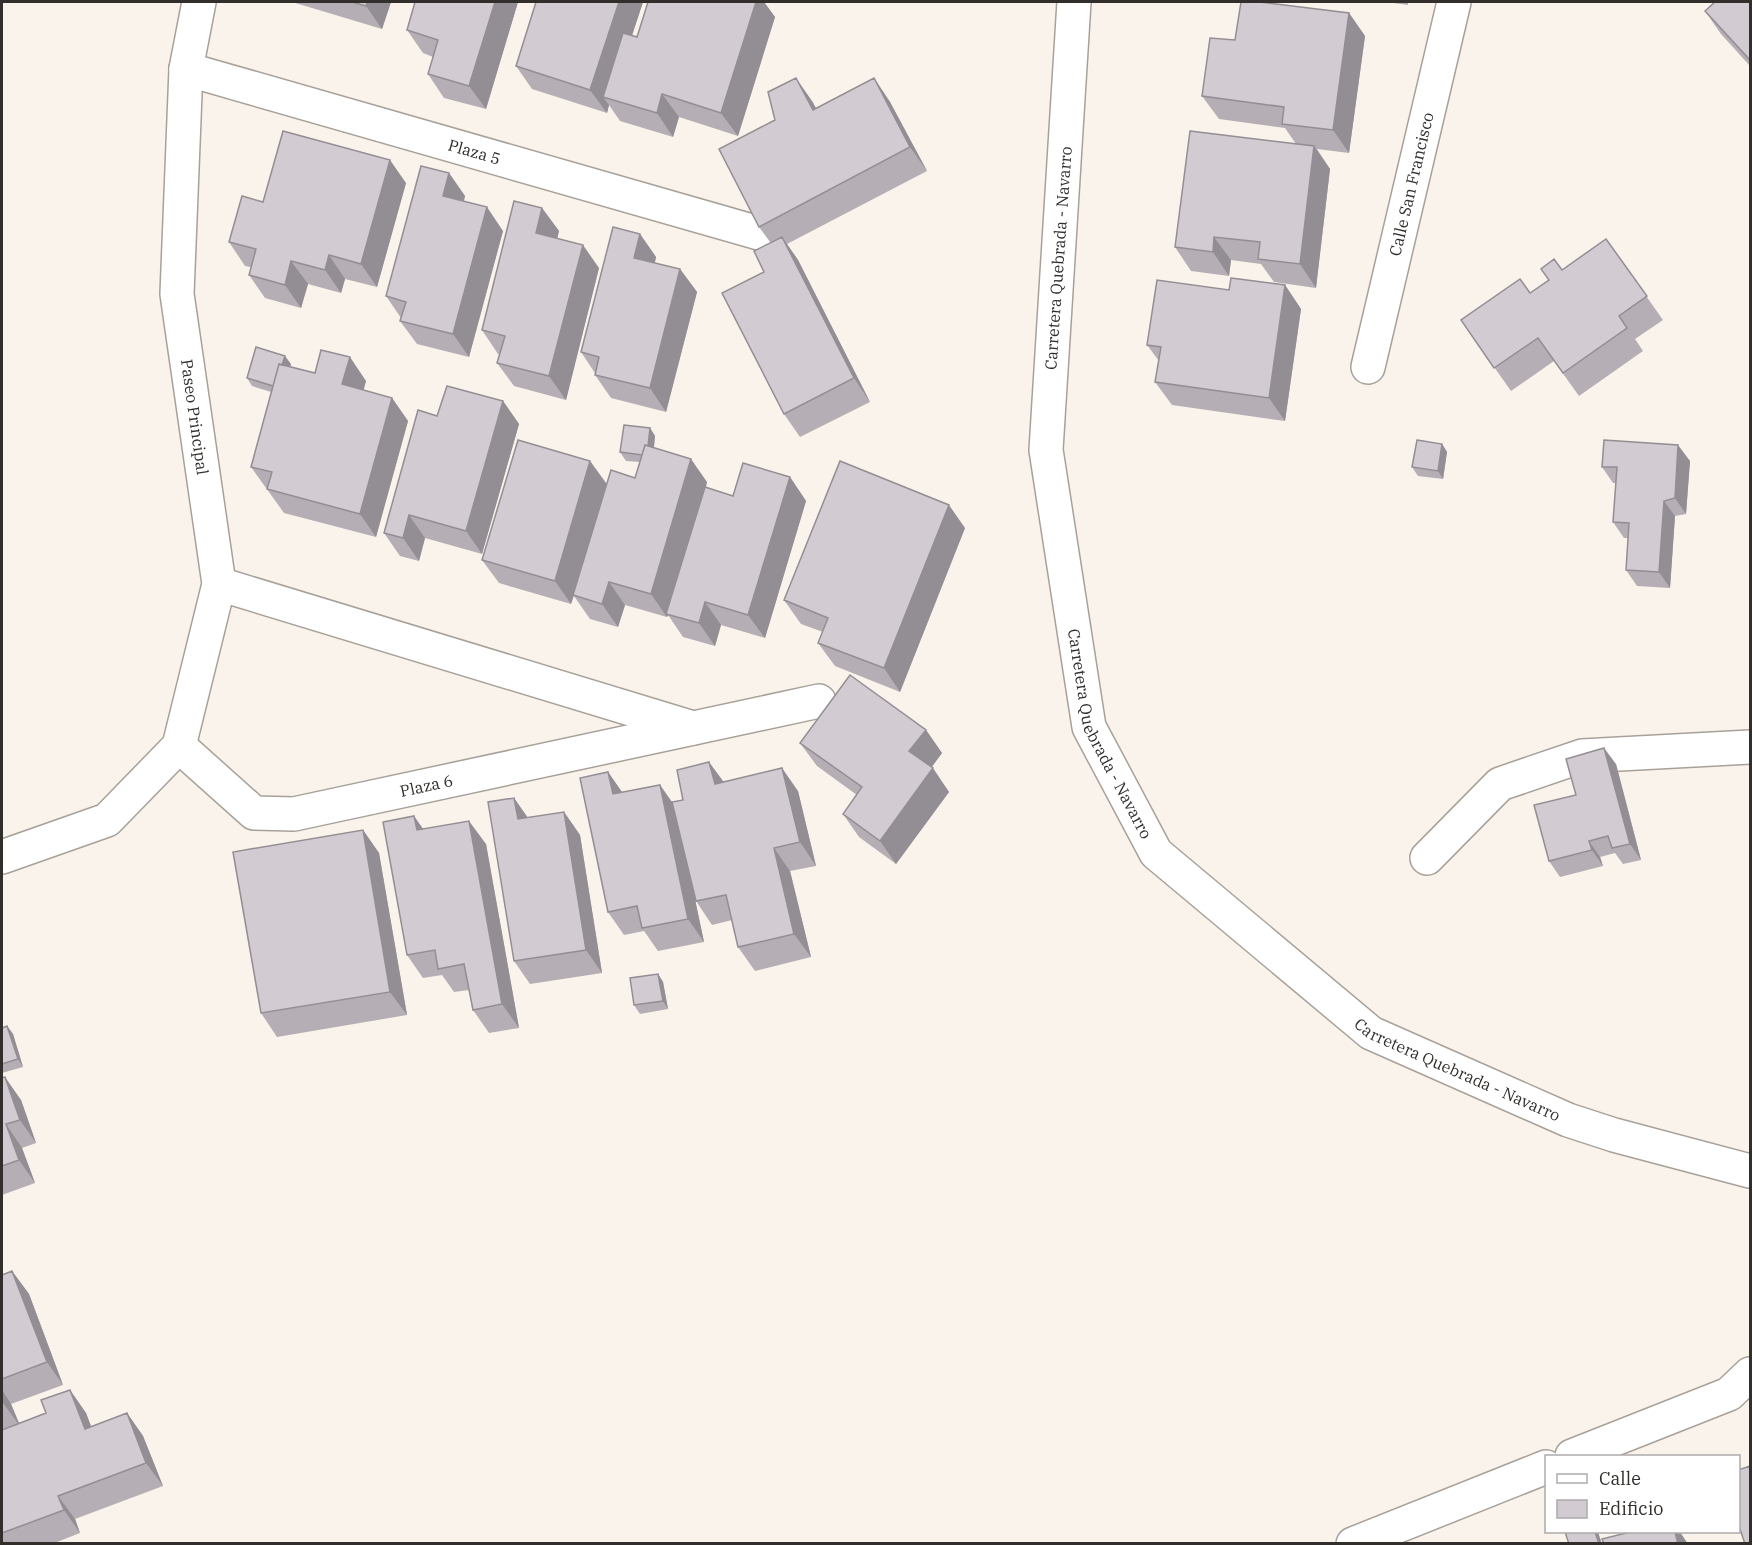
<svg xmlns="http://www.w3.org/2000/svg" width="1752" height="1545" font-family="'IBM Plex Serif',serif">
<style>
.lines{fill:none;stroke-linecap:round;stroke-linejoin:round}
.minor-casing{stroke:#a8a19a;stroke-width:36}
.minor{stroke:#fff;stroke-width:33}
.wall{fill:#b5afb5}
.shaded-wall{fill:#938e93}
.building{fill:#d2cbd2;stroke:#938e93;stroke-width:1.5}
.labels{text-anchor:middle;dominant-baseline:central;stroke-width:5;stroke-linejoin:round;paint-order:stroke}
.street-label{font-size:16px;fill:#312e2b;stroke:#fff}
</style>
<rect width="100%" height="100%" fill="#faf3eb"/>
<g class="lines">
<g class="minor-casing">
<g id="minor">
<path id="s1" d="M1074,2L1046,450L1089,727L1156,853L1371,1033L1568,1120L1614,1135L1750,1171"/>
<path id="s2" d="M186,69L762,234"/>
<path id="s3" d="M1368,367L1454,2"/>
<path d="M219,584L693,728"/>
<path id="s4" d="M179,746L254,813L294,814L819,701"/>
<path d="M2,857L107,820L179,746L219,584L177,294L186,69L199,2"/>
<path d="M1427,858L1500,784L1582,756L1750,747"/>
<path d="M1572,1456L1729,1394L1750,1374"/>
<path d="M1353,1544L1546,1467"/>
</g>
</g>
<use href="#minor" class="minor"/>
</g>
<path class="wall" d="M292,2H391L382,29Z
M415,2H518L486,109L444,98L428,74L433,57L423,53L407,30Z
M536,2H643L632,35L637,37L648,2H764L775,17L738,136L679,117L673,137L620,121L609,105L607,113L532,89L516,66Z
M1386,2H1408V5Z
M1711,2H1750V66L1721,34L1705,11L1713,3Z
M1349,13L1365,36L1349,153L1317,149L1330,169L1316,288L1274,282L1261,264L1231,260L1229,276L1191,271L1175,247L1296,144L1285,128L1219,119L1202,96L1235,40Z
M874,78L890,102L927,171L787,244L798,260L870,402L800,437L784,414L764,272L770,242L759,227L812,101L816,108Z
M449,173L465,196L464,201L503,231L469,357L417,344L400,321L401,318L386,296Z
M406,183L377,287L345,279L341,293L308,284L301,308L265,298L249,275L251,267L245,266L229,242L263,202Z
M542,208L559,231L557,238L599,268L566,400L514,386L497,363L500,354H498L482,330Z
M640,234L656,257L655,263L680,269L697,292L666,412L611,398L595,375V373L581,352Z
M1606,239L1663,320L1635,339L1643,351L1579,396L1554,361L1511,391L1461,320L1530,293Z
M1285,285L1301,309L1285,421L1172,405L1155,382L1159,361L1147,345L1229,290Z
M291,364L290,367L315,373L366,381L363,390L392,398L408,421L376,537L284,513L251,467L271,392L252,386L247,378Z
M503,401L519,424L482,554L425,538L419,561L400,556L384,533L437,416Z
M650,428L655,436L654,448L707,482L706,488L733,496L790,477L806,501L765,638L721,625L715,646L683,637L668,615L667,617L625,605L618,627L590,619L574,596L571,604L499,583L482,560L590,461L607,484L635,478L640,462L626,461L620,452Z
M1442,444L1447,452L1443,479L1418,476L1412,467Z
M1690,461L1686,514L1675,516L1670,588L1637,586L1626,570L1628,538H1624L1613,522L1616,483H1613L1602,467Z
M965,528L900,692L835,666L818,643L823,632L801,624L784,600Z
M926,730L942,753L931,767L949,792L896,864L859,837L843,814L857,795L817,766L800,743Z
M1616,764L1641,860L1623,864L1615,853L1600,857L1603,866L1560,877L1549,861L1576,795Z
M608,772L622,792L660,785L672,802L683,800L723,782L798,791L816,866L790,871L811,957L755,971L738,947L732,920L712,925L696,901L692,886L704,942L658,951L644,931L624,935L608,912Z
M514,798L528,818L564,812L580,835L602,973L530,984L514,961Z
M363,830L379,853L407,1015L277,1037L261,1013Z
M486,844L519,1028L489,1033L473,1010L469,990L454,992L442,975L423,978L407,955Z
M658,974L663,982L668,1009L640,1014L634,1005Z
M7,1026L13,1034L23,1067L2,1073V1028Z
M2,1078L21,1100L36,1143L22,1148L35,1183L2,1195Z
M12,1271L29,1294L63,1385L11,1404L19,1423L46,1413L70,1390L86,1413L91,1427L127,1413L143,1436L163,1486L75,1519L80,1533L52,1544H2V1275Z"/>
<path class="shaded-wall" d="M367,2H391L382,29L366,6Z
M495,2H518L486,109L469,86Z
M619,2H643L611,100L603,97L609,105L607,113L590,90Z
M756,2H764L775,17L738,136L721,113Z
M1349,13L1365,36L1349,153L1333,130Z
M796,78L812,101L829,133L813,110Z
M874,78L890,102L927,171L910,147Z
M662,94L679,117L673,137L657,113Z
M1314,146L1330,169L1316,288L1300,264Z
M390,160L406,183L377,287L361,264Z
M449,173L465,196L459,219L443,196Z
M487,207L503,231L469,357L453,334Z
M542,208L559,231L553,257L536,233Z
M640,234L656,257L650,281L634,258Z
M782,237L798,260L870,402L854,378Z
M1214,237L1231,260L1229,276L1213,252Z
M583,245L599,268L566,400L549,376Z
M329,255L345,279L341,293L325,270Z
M291,261L308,284L301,308L285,285Z
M680,269L697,292L666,412L650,388Z
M1285,285L1301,309L1285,421L1269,398Z
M285,356L291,364L281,395L275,387Z
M350,357L366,381L359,408L342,384Z
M392,398L408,421L376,537L360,514Z
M503,401L519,424L482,554L466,531Z
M650,428L655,436L652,463L647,455Z
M1442,444L1447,452L1443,479L1438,471Z
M1678,445L1690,461L1686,514L1675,498Z
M691,459L707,482L668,614H666L668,615L667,617L651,594Z
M590,461L607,485L571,604L555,581Z
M790,477L806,501L765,638L748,615Z
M1664,501L1675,516L1670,588L1659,572Z
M949,505L965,528L900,692L884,668Z
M409,515L425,538L419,561L403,538Z
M609,582L625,605L618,627L602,604Z
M705,602L721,625L715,646L699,623Z
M926,730L942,753L926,775L909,751Z
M1604,748L1616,764L1641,860L1630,844Z
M709,762L726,785L715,784Z
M782,768L798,791L816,866L800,842Z
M933,768L949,792L896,864L880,841Z
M608,772L624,795L613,794Z
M660,785L676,808L704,942L688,919Z
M514,798L530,821L518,819Z
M564,812L580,835L602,973L586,950Z
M414,816L431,840L417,830Z
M469,821L486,844L519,1028L502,1004Z
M363,830L379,853L407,1015L390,992Z
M1589,841L1600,857L1603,866L1592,850Z
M774,848L790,871L811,957L794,934Z
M658,974L663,982L668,1009L663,1001Z
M7,1026L13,1034L23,1067L18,1059Z
M5,1077L21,1100L36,1143L20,1120Z
M6,1124L22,1148L35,1183L19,1160Z
M12,1271L29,1294L63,1385L47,1362Z
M2,1390L11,1404L20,1426L3,1403L2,1398Z
M70,1390L86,1413L101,1452L85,1429Z
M127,1413L143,1436L163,1486L146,1463Z
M58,1496L75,1519L80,1533L64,1510Z
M1595,1532H1598L1602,1544H1599Z
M1675,1532H1680L1688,1544H1678Z"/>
<path class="building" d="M352,2H367L366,6Z
M415,2H495L469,86L428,74L438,40L407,30Z
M536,2H619L590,90L516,66Z
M648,2H756L721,113L662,94L657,113L603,97L623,33L637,37Z
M1241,2H1260L1349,13L1333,130L1282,124L1284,107L1202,96L1210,38L1235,40Z
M1715,2H1750V60L1705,11Z
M796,78L813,110L874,78L910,147L759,227L719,149L775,120L768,92Z
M283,131L390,160L361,264L329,255L325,270L291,261L285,285L249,275L256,249L229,242L242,196L263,202Z
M1190,131L1314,146L1300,264L1258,259L1260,242L1214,237L1213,252L1175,247Z
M421,166L449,173L443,196L487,207L453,334L400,321L406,302L386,296Z
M514,201L542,208L536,233L583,245L549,376L497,363L505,336L482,330Z
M613,227L640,234L634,258L680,269L650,388L595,375L599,357L581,352Z
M782,237L854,378L784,414L722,293L764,272L754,251Z
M1606,239L1647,296L1619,316L1627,328L1563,373L1538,338L1494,368L1461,320L1520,279L1530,293L1549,280L1541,269L1554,259L1562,270Z
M1231,278L1285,285L1269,398L1155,382L1161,347L1147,345L1157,280L1229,290Z
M256,347L285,356L282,365L279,364L273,386L247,378Z
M321,350L350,357L342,384L392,398L360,514L267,489L272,472L251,467L279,364L315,373Z
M447,386L503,401L466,531L409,515L403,538L384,533L418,410L437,416Z
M624,425L650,428L648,446L645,445L642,455L620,452Z
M518,440L590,461L555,581L482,560Z
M1417,440L1442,444L1438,471L1412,467Z
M1604,440L1678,445L1675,498L1664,501L1659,572L1626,570L1629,523L1613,522L1617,467H1602Z
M645,445L691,459L651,594L609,582L602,604L573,595L611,470L635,478Z
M840,461L949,505L884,668L818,643L828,618L784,600Z
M743,463L790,477L748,615L705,602L699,623L666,614L705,487L733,496Z
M850,675L926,730L909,751L933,768L880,841L843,814L862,787L800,743Z
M1604,748L1630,844L1612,848L1608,836L1589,841L1592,850L1549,861L1534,805L1576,795L1566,759Z
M709,762L715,784L782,768L800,842L774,848L794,934L738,947L726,895L696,901L672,802L683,800L677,770Z
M608,772L613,794L660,785L688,919L642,928L637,906L608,912L580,778Z
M514,798L518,819L564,812L586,950L514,961L488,802Z
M414,816L417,830L469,821L502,1004L473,1010L464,964L438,969L435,950L407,955L383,822Z
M363,830L390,992L261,1013L233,852Z
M658,974L663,1001L634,1005L630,978Z
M7,1026L18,1059L2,1064V1028Z
M5,1077L20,1120L6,1124L19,1160L2,1166V1078Z
M12,1271L47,1362L2,1379V1275Z
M70,1390L85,1429L127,1413L146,1463L58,1496L64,1510L2,1533V1430L46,1413L41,1400Z
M1750,1466V1542L1745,1544L1738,1523V1470Z
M1565,1532H1595L1599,1544H1569Z
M1630,1532H1675L1678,1544H1604L1602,1539Z"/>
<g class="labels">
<g class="street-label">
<text stroke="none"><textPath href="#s2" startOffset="300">Plaza 5</textPath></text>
<text stroke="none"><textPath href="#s3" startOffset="188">Calle San Francisco</textPath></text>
<text transform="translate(1058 258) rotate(-86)">Carretera Quebrada - Navarro</text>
<text transform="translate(195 417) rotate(82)">Paseo Principal</text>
<text stroke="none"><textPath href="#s1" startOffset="742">Carretera Quebrada - Navarro</textPath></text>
<text stroke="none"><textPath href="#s4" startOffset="276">Plaza 6</textPath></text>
<text stroke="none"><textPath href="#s1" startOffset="1246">Carretera Quebrada - Navarro</textPath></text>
</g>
</g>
<rect width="1752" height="1545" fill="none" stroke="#312e2b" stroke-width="6"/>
<rect x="1545" y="1455" width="195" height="78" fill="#ffffff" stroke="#adabaa" stroke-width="1.5"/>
<rect x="1557" y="1474" width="30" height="9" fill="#ffffff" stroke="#adabaa" stroke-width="1.5"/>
<text x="1599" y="1485" font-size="18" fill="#312e2b">Calle</text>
<rect x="1557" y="1500" width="30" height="18" fill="#d2cbd2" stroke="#adabaa" stroke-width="1.5"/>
<text x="1599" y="1515" font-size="18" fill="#312e2b">Edificio</text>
</svg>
